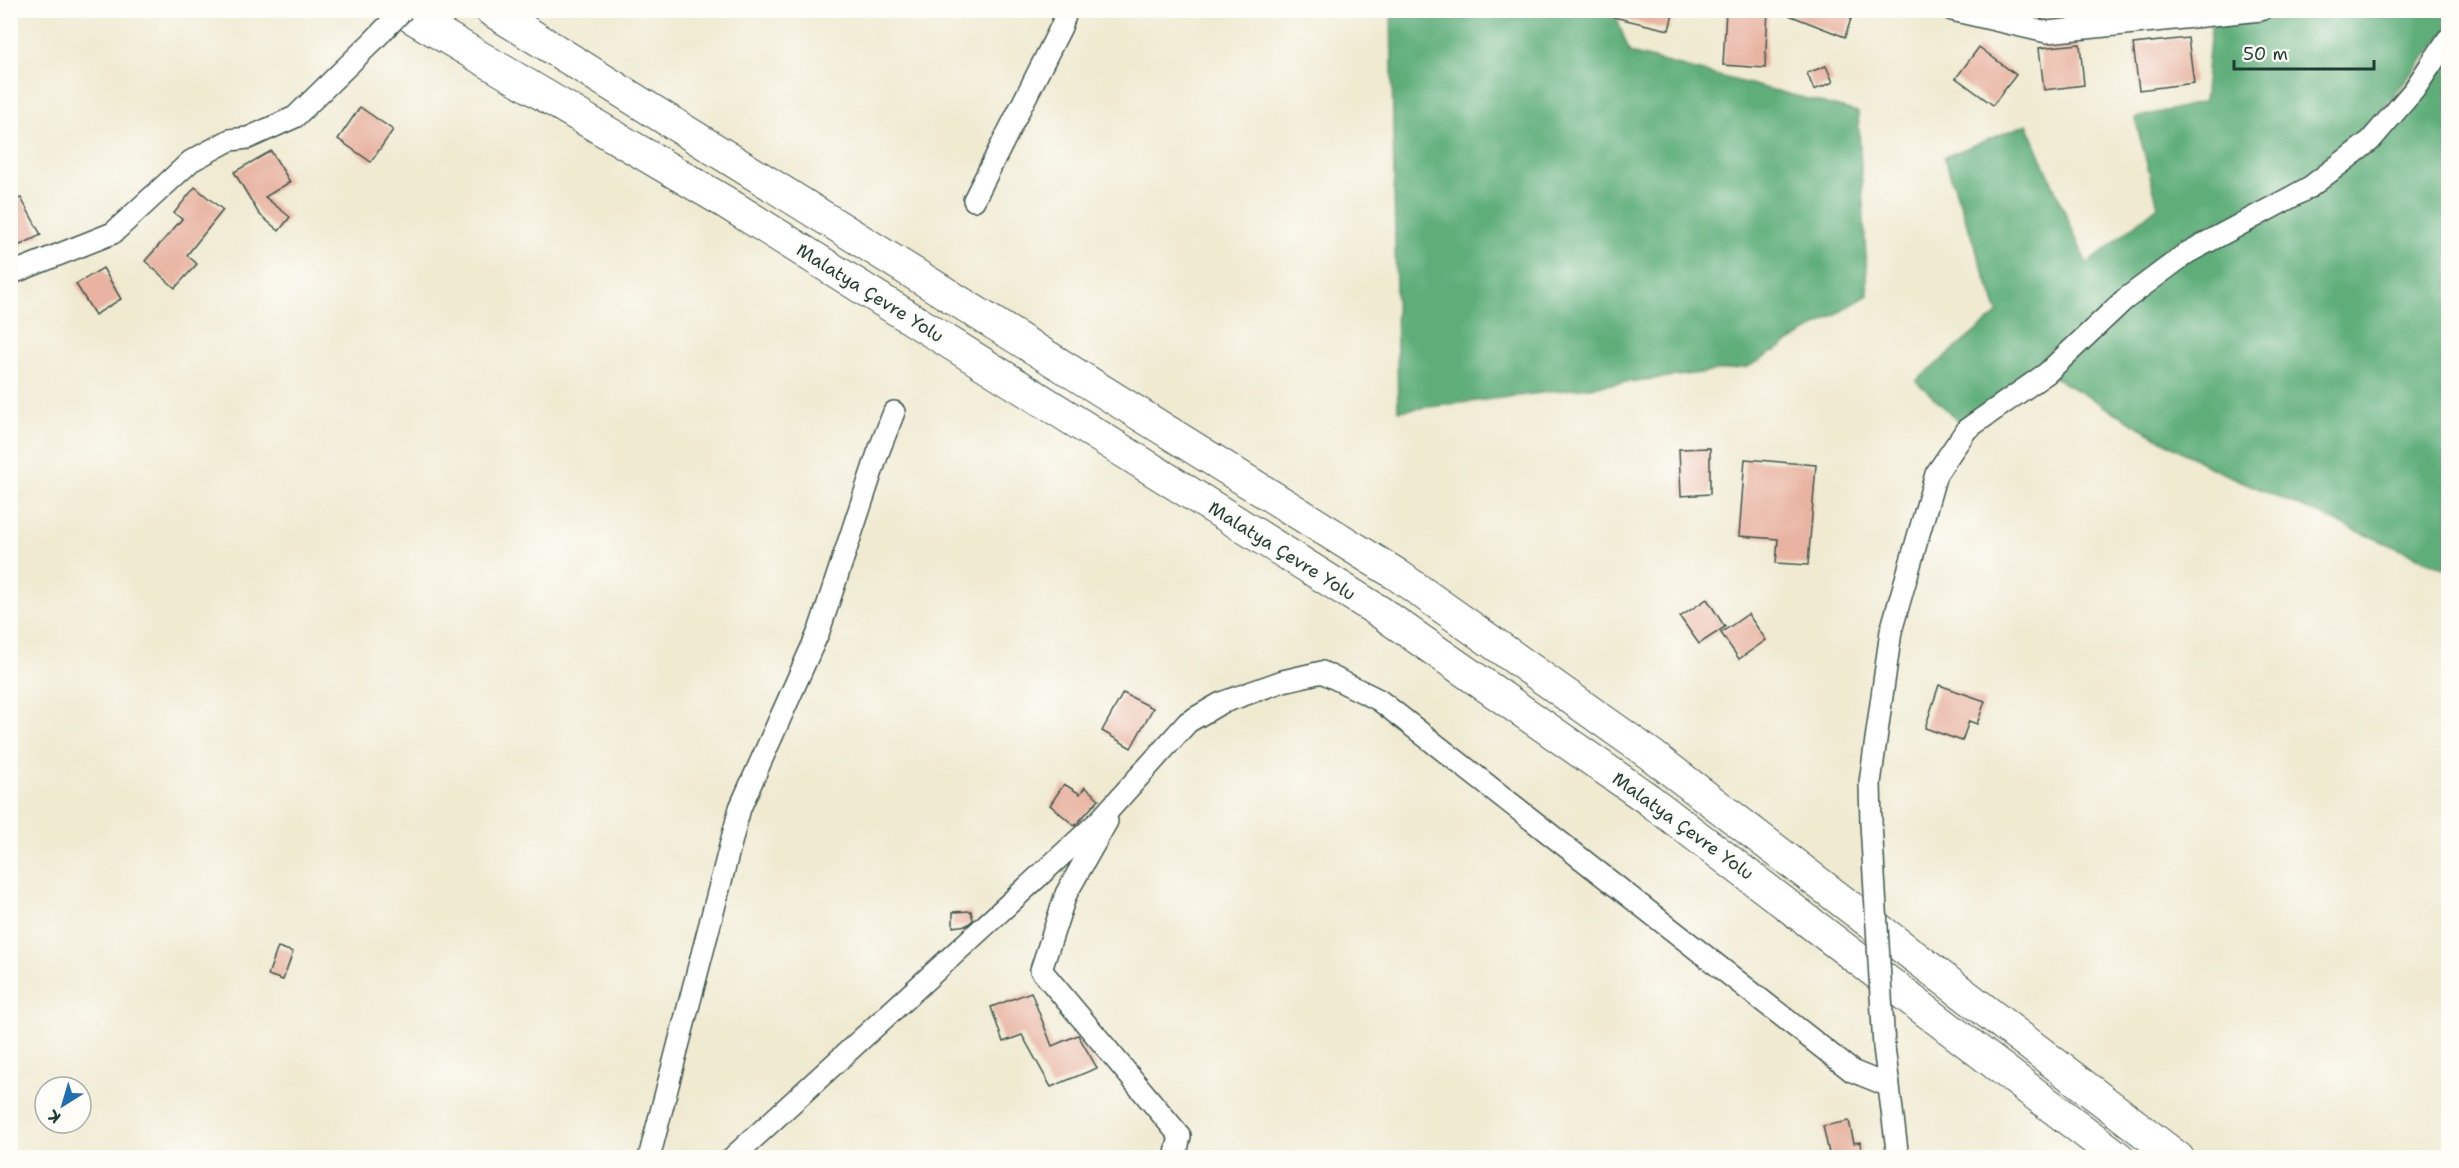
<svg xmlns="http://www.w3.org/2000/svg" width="2459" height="1168" font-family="'Shantell Sans',sans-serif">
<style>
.forest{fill:#5eae7a;stroke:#3e7657;stroke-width:1.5}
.building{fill:#e8b4a1}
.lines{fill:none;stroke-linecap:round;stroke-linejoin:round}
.minor-casing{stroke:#3e574c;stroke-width:24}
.highway-casing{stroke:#3e574c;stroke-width:34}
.minor{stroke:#fff;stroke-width:21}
.highway{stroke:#fff;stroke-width:32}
.minor-bridge-casing{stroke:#3e574c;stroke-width:24;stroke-linecap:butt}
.minor-bridge{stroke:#fff;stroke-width:21}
.labels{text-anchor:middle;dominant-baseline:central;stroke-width:4.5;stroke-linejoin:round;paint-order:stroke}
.street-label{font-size:18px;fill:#1f3d34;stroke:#fdfcf7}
</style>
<rect width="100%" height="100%" fill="#fdfcf7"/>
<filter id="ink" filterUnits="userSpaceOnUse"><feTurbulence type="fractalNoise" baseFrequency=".0167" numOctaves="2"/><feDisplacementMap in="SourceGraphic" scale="12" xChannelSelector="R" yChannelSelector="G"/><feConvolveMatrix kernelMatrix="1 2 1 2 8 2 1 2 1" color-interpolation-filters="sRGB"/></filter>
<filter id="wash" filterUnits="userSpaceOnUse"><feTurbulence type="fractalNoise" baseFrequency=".008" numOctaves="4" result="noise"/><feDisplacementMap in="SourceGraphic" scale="24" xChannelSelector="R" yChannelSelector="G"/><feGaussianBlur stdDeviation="1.35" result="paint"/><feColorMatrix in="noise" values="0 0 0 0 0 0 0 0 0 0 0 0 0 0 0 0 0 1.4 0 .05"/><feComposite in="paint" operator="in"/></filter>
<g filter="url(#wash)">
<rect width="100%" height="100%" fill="#f0ead1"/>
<path class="forest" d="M2240,10L2448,11V30L2331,169L2448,39V570L2209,467L2047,373L1967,429L1916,381L1998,313L1944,157L2027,124L2087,264L2158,206L2135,118L2204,102L2212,17Z
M1391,11H1614L1630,53L1858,112L1868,295L1748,367L1398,411Z"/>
<g id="blocks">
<path class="building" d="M1613,10H1674L1669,30L1613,17Z
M1726,10H1768L1765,68L1723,65Z
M1776,10H1854L1845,37Z
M2188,38L2194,83L2139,90L2133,44Z
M2080,44L2084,85L2044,90L2039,48Z
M1979,47L2016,75L1993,105L1956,78Z
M1826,66L1833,82L1814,90L1807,73Z
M360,107L393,130L371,162L338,139Z
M271,151L290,182L265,197L290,217L279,231L259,214L234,172Z
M195,187L223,210L187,255L197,264L175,288L145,261L182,219L174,213Z
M21,198L41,235L10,250V202Z
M103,268L121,299L95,315L76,284Z
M1710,448V494L1681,496L1679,449Z
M1745,459L1816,465L1808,565L1776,563L1778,539L1739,536Z
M1707,599L1725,627L1699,644L1680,617Z
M1748,614L1766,640L1739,659L1721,633Z
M1939,685L1985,701L1977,724L1969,721L1962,741L1925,728Z
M1123,693L1153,708L1131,748L1102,731Z
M1064,784L1080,794L1085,787L1099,799L1075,826L1050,805Z
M971,911L973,920L967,925L953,927V912Z
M278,947L293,952L283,980L268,975Z
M1031,992L1052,1046L1078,1035L1097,1068L1051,1087L1022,1035L1003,1042L991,1007Z
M1849,1121L1854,1143L1860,1142L1862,1158H1830L1823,1126Z"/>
</g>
</g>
<g filter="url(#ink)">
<use href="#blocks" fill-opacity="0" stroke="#3e574c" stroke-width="1.5"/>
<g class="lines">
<g class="minor-casing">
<path id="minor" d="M1952,10L2047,32L2261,10
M974,200L1061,27L1067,10
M10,274L113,233L191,161L230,140L248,138L295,117L373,41
M1107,821L1066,894L1041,970L1180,1136L1175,1158
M1871,823L1870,783L1891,631L1936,474L1967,429L2047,373L2124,300L2187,253L2310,187L2370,141L2414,90L2448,39
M1884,1047L1898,1158
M649,1158L740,808L819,631L878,453L894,412
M732,1158L1100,820L1188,722L1221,703L1283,681L1322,672L1379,700L1852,1071L1889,1086"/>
</g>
<g class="highway-casing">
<path id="highway" d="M400,10L725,202L1380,612L1648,799L2119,1158
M491,10L1396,574L1650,754L2178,1158"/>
</g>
<use href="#minor" class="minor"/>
<use href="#highway" class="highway"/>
<g class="minor-bridge-casing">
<path id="minor-bridge" d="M373,41L403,10
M1871,823L1884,1047"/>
</g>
<use href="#minor-bridge" class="minor-bridge"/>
</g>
</g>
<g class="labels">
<g class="street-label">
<text transform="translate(870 293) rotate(32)">Malatya Çevre Yolu</text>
<text transform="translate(1282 551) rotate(32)">Malatya Çevre Yolu</text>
<text transform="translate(1683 826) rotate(36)">Malatya Çevre Yolu</text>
</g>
</g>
<rect width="2459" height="1168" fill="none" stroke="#fdfcf7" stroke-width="36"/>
<g transform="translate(63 1105) rotate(217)"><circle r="28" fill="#fdfcf7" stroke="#a4b0a9" stroke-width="1.5"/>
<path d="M0-4.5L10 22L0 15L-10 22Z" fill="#1f6fb2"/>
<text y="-9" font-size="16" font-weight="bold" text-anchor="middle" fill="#1f3d34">K</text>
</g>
<path d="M2234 60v9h140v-9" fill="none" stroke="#1f3d34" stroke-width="3"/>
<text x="2243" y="60" font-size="18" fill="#1f3d34" stroke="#fdfcf7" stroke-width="4.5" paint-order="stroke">50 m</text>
</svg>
